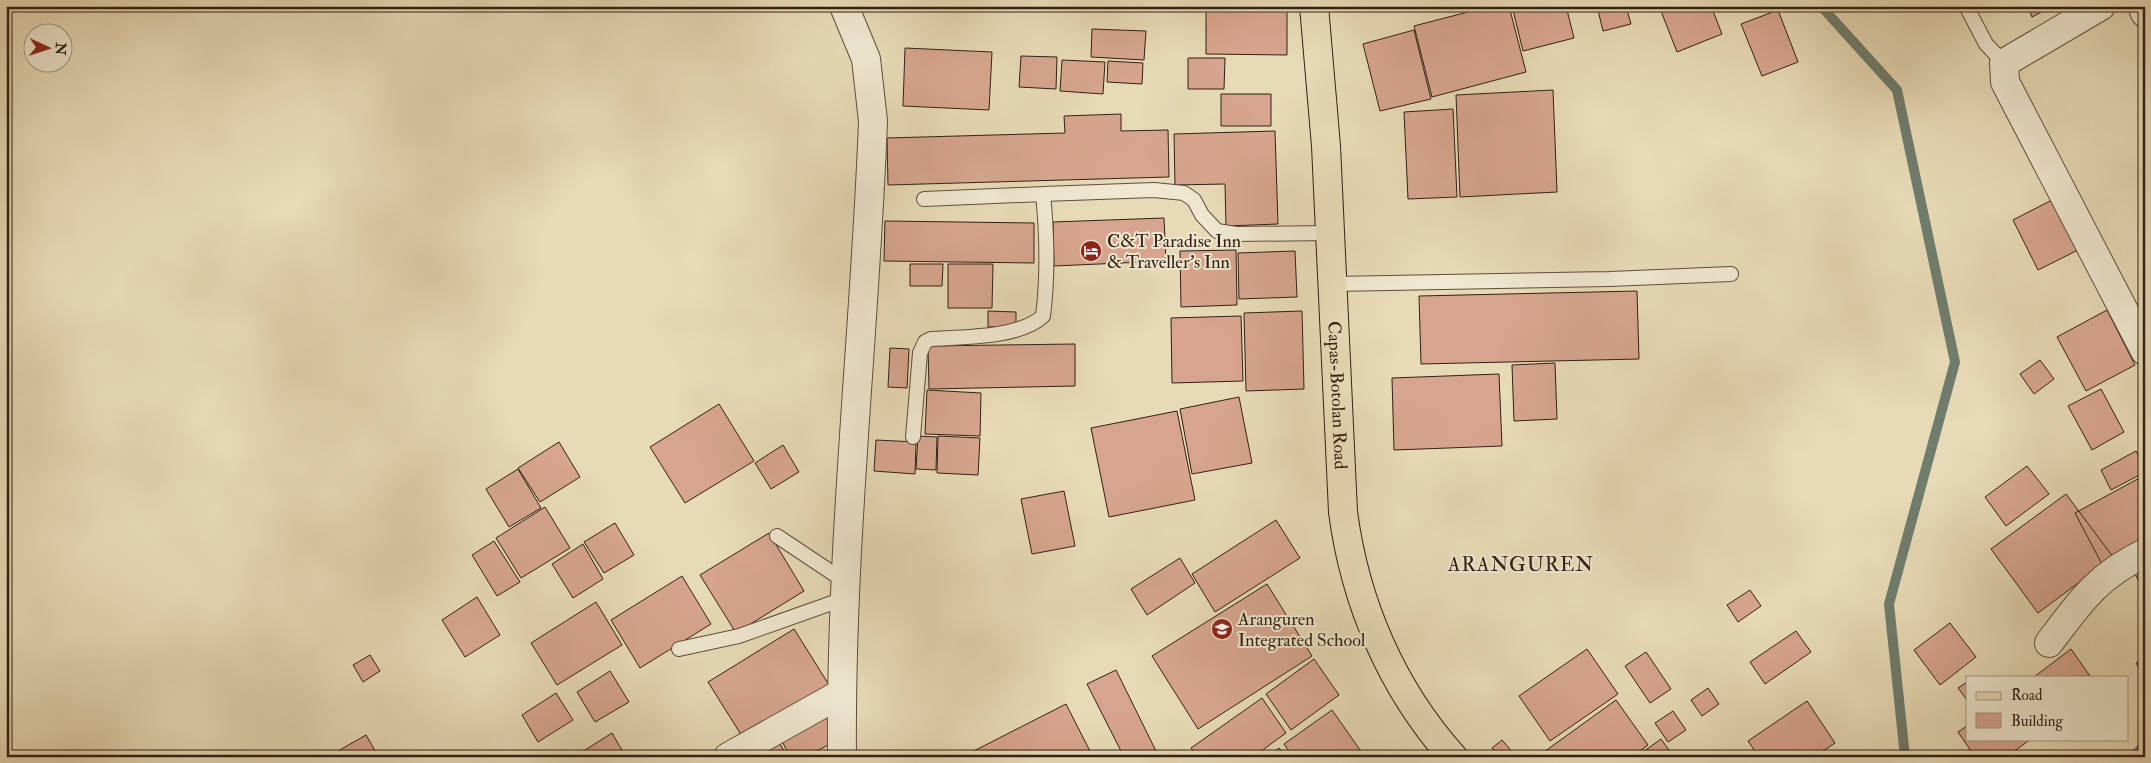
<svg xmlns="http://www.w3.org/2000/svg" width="2151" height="763" font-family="'IM FELL Double Pica',serif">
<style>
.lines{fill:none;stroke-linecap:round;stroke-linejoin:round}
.stream{stroke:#6f7d6d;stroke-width:10}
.building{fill:#d7a58f;stroke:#322012}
.service-casing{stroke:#5f4e3b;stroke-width:16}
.minor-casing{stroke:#5f4e3b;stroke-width:30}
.tertiary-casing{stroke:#5f4e3b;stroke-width:30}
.primary-casing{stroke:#322012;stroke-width:30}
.service{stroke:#efe7d0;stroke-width:14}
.minor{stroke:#efe7d0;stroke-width:28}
.tertiary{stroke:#efe7d0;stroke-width:28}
.primary{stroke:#e7dab6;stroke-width:28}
.labels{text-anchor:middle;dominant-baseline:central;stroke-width:4;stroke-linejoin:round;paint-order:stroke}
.poi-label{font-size:18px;fill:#322012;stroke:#efe7d0;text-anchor:start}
.street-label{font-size:18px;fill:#322012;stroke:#efe7d0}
.quarter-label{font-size:20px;letter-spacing:1px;fill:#322012;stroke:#efe7d0}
</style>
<rect width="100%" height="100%" fill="#e7dab6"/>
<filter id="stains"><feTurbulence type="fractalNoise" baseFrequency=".004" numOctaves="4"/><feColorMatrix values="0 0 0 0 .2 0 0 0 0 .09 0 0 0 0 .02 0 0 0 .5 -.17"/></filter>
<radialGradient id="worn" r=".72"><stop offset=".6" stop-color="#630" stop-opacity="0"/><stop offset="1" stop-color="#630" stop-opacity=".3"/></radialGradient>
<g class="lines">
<path class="stream" d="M1821,6L1897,90L1955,362L1889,604L1905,757
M2133,757L2145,745"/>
</g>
<path class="building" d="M1206,6H1287V55L1206,54Z
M1491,6H1509L1526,72L1432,97L1414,26Z
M1512,6H1566L1574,38L1523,51Z
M1597,6H1626L1631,24L1603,31Z
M1659,6H1711L1722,34L1677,52Z
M2027,6H2053L2032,17Z
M1778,10L1798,62L1762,76L1741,24Z
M1092,29L1146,31L1144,60L1091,57Z
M1414,30L1431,99L1380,111L1363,44Z
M905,48L992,52L989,110L903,106Z
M1021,56L1057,57L1056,89L1019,87Z
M1188,58H1225L1224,89H1188Z
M1062,60L1105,62L1103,94L1060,91Z
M1108,61L1143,63L1142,84L1107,82Z
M1553,90L1557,192L1460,197L1456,95Z
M1221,94H1271V126H1221Z
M1453,109L1457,197L1408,199L1404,112Z
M1121,114V131L1168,130L1169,177L888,185L887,138L1065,133L1064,116Z
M1275,131L1278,224L1226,226L1225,184L1175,185L1174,134Z
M2052,200L2078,250L2038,270L2013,220Z
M1164,218L1166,261L1054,266L1053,222Z
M885,221L1034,223V263L884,261Z
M1236,250L1237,305L1181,307L1180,251Z
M1295,251L1297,297L1239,299L1238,253Z
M910,264H943L942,286H910Z
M948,264H993L992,308H948Z
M1637,291L1639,359L1421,364L1419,296Z
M2107,310L2135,365L2086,391L2057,337Z
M988,311L1016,312V327H988Z
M1302,311L1304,389L1246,391L1244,313Z
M1241,316L1243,381L1172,383L1171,318Z
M1075,344V386L929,389L928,346Z
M890,348L909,349L907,388L888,387Z
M2040,360L2054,379L2034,394L2020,374Z
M1555,363L1557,419L1514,421L1512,365Z
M1499,374L1502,446L1394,450L1392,378Z
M2101,389L2124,432L2092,450L2068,406Z
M927,390L981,393L980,436L925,434Z
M1239,397L1252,463L1192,474L1180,409Z
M719,404L754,461L685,503L650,447Z
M1177,411L1195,500L1109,517L1091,428Z
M918,436L937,437L936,470L916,469Z
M938,436L980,438L978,475L937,473Z
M876,440L916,442L915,474L874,471Z
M559,442L580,477L540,502L518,468Z
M783,445L799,472L771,489L755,463Z
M2136,451L2145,467V472L2111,490L2101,470Z
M2027,466L2049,494L2006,526L1985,497Z
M518,469L541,508L509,527L486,489Z
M2145,475V544L2103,566L2075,513Z
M1064,491L1075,546L1032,554L1021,499Z
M2066,494L2113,557L2038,613L1991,549Z
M545,507L570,548L521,578L496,538Z
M1276,520L1300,558L1215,612L1192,574Z
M615,523L634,555L604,573L584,542Z
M769,533L804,591L736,633L700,575Z
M494,541L520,582L497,596L472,555Z
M583,544L603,579L573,598L552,564Z
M1180,558L1195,583L1147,615L1131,589Z
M2145,569V593L2135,574Z
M682,576L711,624L640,668L611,620Z
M1267,584L1312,656L1198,729L1152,656Z
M1750,590L1761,606L1738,622L1727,605Z
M477,597L500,635L465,657L442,620Z
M596,602L622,645L557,685L531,643Z
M1950,623L1976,657L1940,685L1914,650Z
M794,629L831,688L745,741L708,682Z
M1796,631L1811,652L1765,684L1750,662Z
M1587,649L1618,694L1550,741L1519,696Z
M2071,649L2090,676L2034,677Z
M1646,652L1671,689L1650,703L1625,666Z
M370,655L380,671L363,682L353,665Z
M2145,658V680L2136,663Z
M1314,659L1339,695L1291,730L1266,694Z
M1116,670L1156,751L1145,757H1124L1087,684Z
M610,671L629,702L595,722L577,692Z
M1967,682V700L1958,688Z
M1708,688L1719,704L1702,716L1691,700Z
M556,693L573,720L538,742L522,715Z
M1262,698L1286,733L1253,757H1197L1191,748Z
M1616,700L1648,745L1632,757H1537Z
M1807,701L1835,743L1814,757H1759L1748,741Z
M1066,704L1093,757H962Z
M826,710L841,738L806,757H790L779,735Z
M1332,710L1365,757H1293L1284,744Z
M1673,711L1686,730L1668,742L1655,723Z
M1967,726V739H2031L2006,757H1975L1958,732Z
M612,733L626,757H574Z
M366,735L378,756L341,757L338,751Z
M777,738L787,757H743Z
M1661,739L1674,757H1636Z
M1502,740L1514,754L1512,757H1500L1492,748Z
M1279,748L1286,757H1268Z
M518,751L522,757H510Z"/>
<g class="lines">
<g class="service-casing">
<path id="service" d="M1966,6L1986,44L2004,63
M924,199L1043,194
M1333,284L1610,279L1731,274
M913,437L920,353L925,342L931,339C963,337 1020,338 1043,316C1048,276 1047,234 1043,194L1154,190L1184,193L1194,200L1202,215L1217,231L1236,234L1330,233
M777,536L846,582
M679,649L739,636L846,598"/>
</g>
<g class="minor-casing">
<path id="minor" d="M2101,6L2004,63L2005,82L2145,351
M2142,6L2145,13
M2049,643C2080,602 2097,576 2145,553
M728,757L842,693"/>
</g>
<g class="tertiary-casing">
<path id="tertiary" d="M842,757C840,544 865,333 873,121L866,59L844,6"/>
</g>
<g class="primary-casing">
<g id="primary">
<path id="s1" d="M1314,6L1326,146L1343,512C1355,603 1392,689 1453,757"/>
</g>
</g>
<use href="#service" class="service"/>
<use href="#minor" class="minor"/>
<use href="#tertiary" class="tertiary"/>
<use href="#primary" class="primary"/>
</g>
<defs>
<g id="hotel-disc" transform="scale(1.125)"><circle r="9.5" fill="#8f2418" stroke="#efe7d0"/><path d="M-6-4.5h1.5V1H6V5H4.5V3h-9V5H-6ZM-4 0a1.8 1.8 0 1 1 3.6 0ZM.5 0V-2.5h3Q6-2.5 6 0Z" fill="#fff"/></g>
<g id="school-disc" transform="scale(1.125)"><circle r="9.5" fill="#8f2418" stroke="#efe7d0"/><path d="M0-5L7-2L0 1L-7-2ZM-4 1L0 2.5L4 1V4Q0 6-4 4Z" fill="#fff"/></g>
</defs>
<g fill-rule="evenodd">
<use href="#hotel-disc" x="1091" y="251"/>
<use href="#school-disc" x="1222" y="629"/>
</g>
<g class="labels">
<g class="poi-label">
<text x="1107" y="241">C&amp;T Paradise Inn<tspan x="1107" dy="21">&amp; Traveller's Inn</tspan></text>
<text x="1238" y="619">Aranguren<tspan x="1238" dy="21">Integrated School</tspan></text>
</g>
<g class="street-label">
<text stroke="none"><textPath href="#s1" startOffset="390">Capas-Botolan Road</textPath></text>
</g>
<g class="quarter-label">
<text x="1521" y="564">ARANGUREN</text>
</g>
</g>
<rect width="2151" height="763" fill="none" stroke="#e7dab6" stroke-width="25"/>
<rect x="8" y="8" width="2136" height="748" fill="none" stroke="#322012" stroke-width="2.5"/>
<rect x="12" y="12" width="2126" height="738" fill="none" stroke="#322012"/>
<rect x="1966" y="676" width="162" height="65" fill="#efe7d0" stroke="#a39784"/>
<rect x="1976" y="692" width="25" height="8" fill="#e7dab6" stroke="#a39784"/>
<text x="2011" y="700" font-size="15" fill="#322012">Road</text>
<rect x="1976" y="713" width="25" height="15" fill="#d7a58f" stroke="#a39784"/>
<text x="2011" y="726" font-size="15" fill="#322012">Building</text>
<g transform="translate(48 48) rotate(93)"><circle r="24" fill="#efe7d0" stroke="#a39784"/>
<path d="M0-4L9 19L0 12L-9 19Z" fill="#8f2418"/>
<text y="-8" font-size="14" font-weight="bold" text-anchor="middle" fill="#322012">N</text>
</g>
<rect width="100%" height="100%" filter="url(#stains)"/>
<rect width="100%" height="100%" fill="url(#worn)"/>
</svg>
